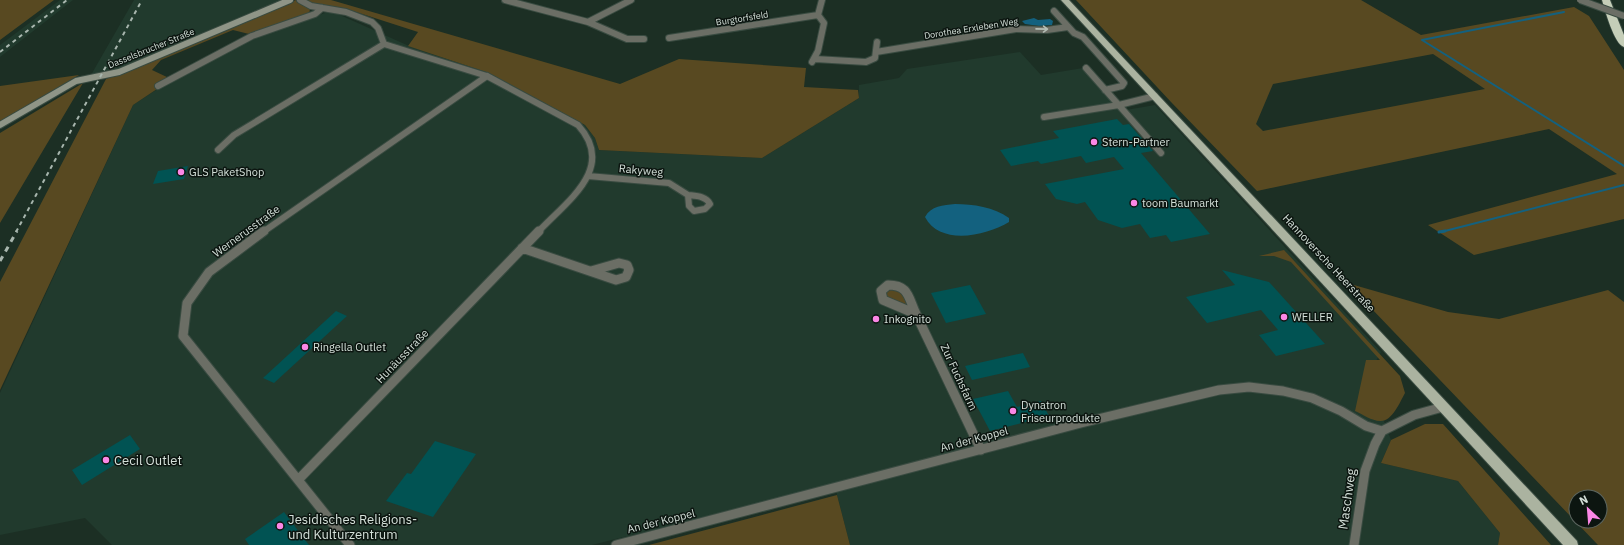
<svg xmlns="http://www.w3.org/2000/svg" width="1624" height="545" font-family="'IBM Plex Sans',sans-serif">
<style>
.built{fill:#213a2d}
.green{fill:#584921;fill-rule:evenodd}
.water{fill:#13617f}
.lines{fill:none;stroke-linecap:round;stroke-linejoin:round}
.stream-far1{stroke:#13617f;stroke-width:2}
.stream{stroke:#13617f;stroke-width:3}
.building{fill:#015353}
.street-far1-casing{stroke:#394b41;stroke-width:8}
.street-casing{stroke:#394b41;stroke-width:11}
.secondary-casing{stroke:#394b41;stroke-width:8}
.primary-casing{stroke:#394b41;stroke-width:2}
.highway-casing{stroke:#394b41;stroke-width:2}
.street-far1{stroke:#6b6e65;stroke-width:6}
.street{stroke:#6b6e65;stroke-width:9}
.secondary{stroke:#8f9587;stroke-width:6}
.primary{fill:#abb3a0;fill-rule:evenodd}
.highway{fill:#c5ceb8;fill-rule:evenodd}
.rail-far1{stroke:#a8b6ae;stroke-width:2;stroke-dasharray:4 4;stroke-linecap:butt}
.rail{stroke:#a8b6ae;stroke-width:3;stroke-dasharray:5.5 5.5;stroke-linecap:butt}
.street-bridge-casing{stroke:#394b41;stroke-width:8;stroke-linecap:butt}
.street-bridge{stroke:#6b6e65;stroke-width:6}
.oneway{stroke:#b4beb6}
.poi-dot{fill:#fb87e6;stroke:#0c1510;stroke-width:1.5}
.labels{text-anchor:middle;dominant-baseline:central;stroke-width:3;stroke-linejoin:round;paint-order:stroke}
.far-street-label{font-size:9px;fill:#d4e0d9;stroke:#0c1510}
.poi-label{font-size:11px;fill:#d4e0d9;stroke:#0c1510;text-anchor:start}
.street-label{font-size:11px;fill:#d4e0d9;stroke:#0c1510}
.near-poi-label{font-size:13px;fill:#d4e0d9;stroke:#0c1510;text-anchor:start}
.near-street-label{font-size:13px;fill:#d4e0d9;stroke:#0c1510}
</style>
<rect width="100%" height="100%" fill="#1c2f24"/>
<path class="built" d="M60,0H73L0,57V45Z
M134,0H283L124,67L91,75Z
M331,11L409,46L489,73L585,125L595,138L599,150L762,158L859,98V85L899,78L907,69L1020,52L1041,75L1083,68L1120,111L1155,105L1381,352L1367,377L1391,440L1381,463L1458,481L1500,533L1498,545H850L837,495L836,483L592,545H112L85,518L0,535V393L133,105L156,90L259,35Z"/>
<path class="green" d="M0,0H54L0,40Z
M296,0H331L620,84L679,59L806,68L804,87L858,90L859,98L762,158L599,150L595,138L585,125L489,73L408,46L418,32L353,11L319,6L310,9L309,14L249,34L233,30L161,60L152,70L169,78L155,85L160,87L133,105L0,390V282L106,79Z
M1076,0H1361L1421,35L1574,7L1589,16L1624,70V219L1474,255L1428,225L1617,174L1549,129L1257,191L1171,102ZM1433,54L1485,89L1263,131L1256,124L1273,84Z
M79,75L0,122V86Z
M83,83L0,223V133Z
M1284,250L1400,376L1405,393C1400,402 1392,422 1380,421C1372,421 1362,414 1355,411L1366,360H1380L1291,262L1274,256H1259Z
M1347,283L1448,312L1499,319L1608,290L1624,302V545H1598ZM1576,497H1600V521H1576Z
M892,289L902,291L907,305L886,297L885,293Z
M1425,424H1443L1551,545H1498L1500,533L1458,481L1381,463L1391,440Z
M837,495L850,545H649Z"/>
<path class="water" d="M1034,18L1038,20L1050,19L1053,21L1052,25L1039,26L1025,24L1022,21Z
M955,204C973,204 994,207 1009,218V222C986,236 940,246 925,217C931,206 943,205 955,204Z"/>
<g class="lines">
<path class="stream-far1" d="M1564,12L1422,40L1624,166
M1441,232L1624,185"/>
<path class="stream" d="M1439,232L1445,231"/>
</g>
<path class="building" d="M1117,119L1123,125L1129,124L1153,151L1141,153L1210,234L1171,242L1166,235L1150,238L1140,224L1122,228L1098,220L1085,202L1077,204L1056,199L1045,184L1124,169L1114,157L1086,163L1081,156L1041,164L1038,161L1011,166L1000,150L1059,138L1053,131Z
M188,166L184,179L153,184L158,171Z
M1222,270L1269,282L1325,344L1276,356L1259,335L1278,330L1261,310L1207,323L1186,297L1235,285Z
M970,285L986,314L946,323L931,293Z
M336,311L347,316L274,383L263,378Z
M1023,353L1030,367L972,380L965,366Z
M1008,391L1017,407L1041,401L1049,416L990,431L973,399Z
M130,435L140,449L82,485L72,470Z
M435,441L476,454L433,517L386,501L407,473L411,474Z
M284,512L309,545H249L245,539Z"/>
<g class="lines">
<g class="street-far1-casing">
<path id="street-far1" d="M300,0L311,6L346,12L372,22L378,28L384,44
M505,0L588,22L631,0
M1054,11L1074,33L1083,37L1124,83L1122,86L1105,90
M588,22L627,39H644
M669,38L818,15
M876,52L1016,29L1047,30L1068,27
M815,59L866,62L875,58L877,42
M812,62L818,51L824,23L818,15L822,0
M1086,68L1161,153
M158,86L252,36L315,14L322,8
M1044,117L1119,105L1155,96
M218,150L234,135L384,44L487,76L578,125C617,168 567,201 538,232
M588,176L669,183L688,195
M688,195C696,196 706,196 710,204L705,209L694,211L689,206Z
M263,232L487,76"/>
</g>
<g class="street-casing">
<path id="street" d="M264,231L209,272L187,303L183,336L350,545
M522,248L616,280L626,277L629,270L627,265L619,263L591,271
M888,285C909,285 908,297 916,314L883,300L881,291Z
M916,314L981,450
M299,479L539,231
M616,545L1081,423L1219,390L1249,387L1283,391L1312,398L1341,411L1366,426L1382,431
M1354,545L1365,471L1375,444L1382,431L1414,415L1443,407"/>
</g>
<g class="secondary-casing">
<path id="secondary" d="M0,125L76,81L119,72L290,0"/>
</g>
<g class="primary-casing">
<path id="primary" d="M1061,0H1069L1577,541L1578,545H1563Z"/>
</g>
<g class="highway-casing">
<path id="highway" d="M1602,0H1610L1624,35V47C1614,44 1605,10 1602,0Z"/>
</g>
<use href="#street-far1" class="street-far1"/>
<use href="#street" class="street"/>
<use href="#secondary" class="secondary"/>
<use href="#primary" class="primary"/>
<use href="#highway" class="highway"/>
<path class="rail-far1" d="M0,52L67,0
M16,232L142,0"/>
<path class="rail" d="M0,261L17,231"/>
<g class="street-bridge-casing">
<path id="street-bridge" d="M1580,0L1624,16"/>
</g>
<use href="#street-bridge" class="street-bridge"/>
</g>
<defs><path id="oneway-shaft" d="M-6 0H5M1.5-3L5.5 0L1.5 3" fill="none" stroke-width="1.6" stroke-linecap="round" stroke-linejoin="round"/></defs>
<use class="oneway" href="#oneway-shaft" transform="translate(1042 29) rotate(1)"/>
<g class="poi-dot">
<circle cx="1094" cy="142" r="4"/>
<circle cx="181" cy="172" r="4"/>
<circle cx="1134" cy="203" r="4"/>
<circle cx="1284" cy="317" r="4"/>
<circle cx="876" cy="319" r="4"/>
<circle cx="305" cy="347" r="4"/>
<circle cx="1013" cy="411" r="4"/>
<circle cx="106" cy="460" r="4"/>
<circle cx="280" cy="526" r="4"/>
</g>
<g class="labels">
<g class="far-street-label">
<text transform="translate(742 18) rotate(-9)">Burgtorfsfeld</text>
<text transform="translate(971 28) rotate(-9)">Dorothea Erxleben Weg</text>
<text transform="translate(151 48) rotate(-22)">Dasselsbrucher Straße</text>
</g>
<g class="poi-label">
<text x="1102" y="142">Stern-Partner</text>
<text x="189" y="172">GLS PaketShop</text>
<text x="1142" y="203">toom Baumarkt</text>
<text x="1292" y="317">WELLER</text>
<text x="884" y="319">Inkognito</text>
<text x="313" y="347">Ringella Outlet</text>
<text x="1021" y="405">Dynatron<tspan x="1021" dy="13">Friseurprodukte</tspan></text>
</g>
<g class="street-label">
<text transform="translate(641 170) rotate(5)">Rakyweg</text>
<text transform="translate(246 231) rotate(-36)">Wernerusstraße</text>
<text transform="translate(1329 263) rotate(47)">Hannoversche Heerstraße</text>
<text transform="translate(402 356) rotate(-46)">Hunäusstraße</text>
<text transform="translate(959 377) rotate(65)">Zur Fuchsfarm</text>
<text transform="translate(974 439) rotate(-15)">An der Koppel</text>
<text transform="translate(661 521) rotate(-14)">An der Koppel</text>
</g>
<g class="near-poi-label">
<text x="114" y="460">Cecil Outlet</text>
<text x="288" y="519">Jesidisches Religions-<tspan x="288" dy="15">und Kulturzentrum</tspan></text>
</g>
<g class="near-street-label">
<text transform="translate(1347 499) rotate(-82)">Maschweg</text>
</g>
</g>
<g transform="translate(1588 509) rotate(334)"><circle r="19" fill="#0c1510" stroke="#5c6660"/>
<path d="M0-3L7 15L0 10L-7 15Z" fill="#fb87e6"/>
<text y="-6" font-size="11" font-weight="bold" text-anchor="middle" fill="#d4e0d9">N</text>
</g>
</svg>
